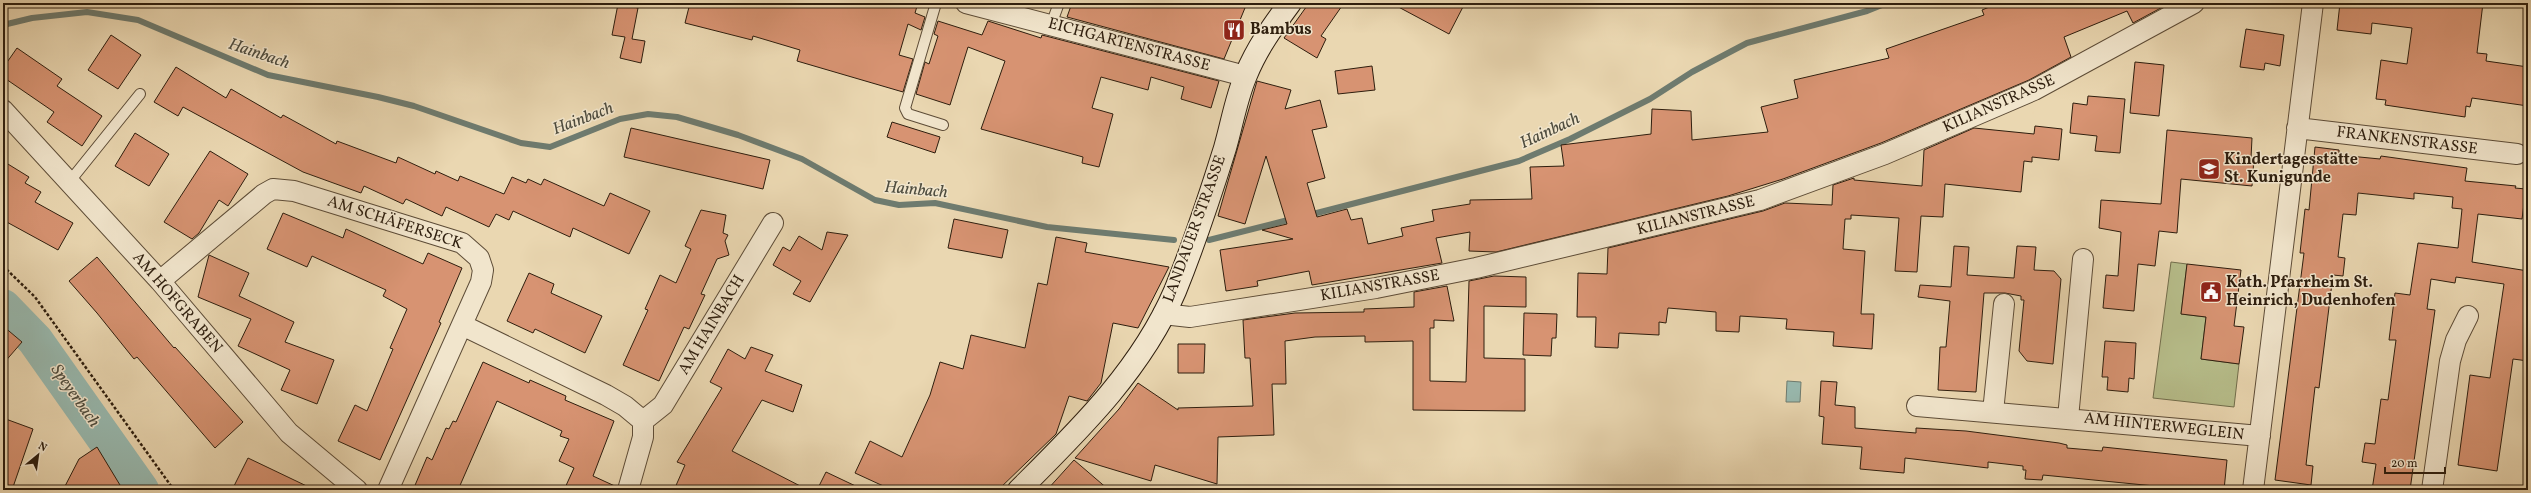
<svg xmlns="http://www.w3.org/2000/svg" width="2531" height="493" font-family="Vollkorn,serif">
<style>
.green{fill:#b7be8b;stroke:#726e4c}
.water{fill:#98b9af;stroke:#6e7b6f}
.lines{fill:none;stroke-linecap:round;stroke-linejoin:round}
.stream{stroke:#6e7b6f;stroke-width:6}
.river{stroke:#98b9af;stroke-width:36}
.building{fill:#d79372;stroke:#2e1e0e}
.lane-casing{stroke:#5d4c37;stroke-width:12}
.street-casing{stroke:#5d4c37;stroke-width:22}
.secondary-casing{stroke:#2e1e0e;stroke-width:24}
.path{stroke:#2e1e0e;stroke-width:2.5;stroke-dasharray:3 2;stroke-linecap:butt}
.lane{stroke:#f1e5cc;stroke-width:10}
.street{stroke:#f1e5cc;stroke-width:20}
.secondary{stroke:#f1e5cc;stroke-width:22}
.labels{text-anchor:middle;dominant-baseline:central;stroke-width:3;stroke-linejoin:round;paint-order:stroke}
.poi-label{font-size:16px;font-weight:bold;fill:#2e1e0e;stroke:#f1e5cc;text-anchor:start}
.street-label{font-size:16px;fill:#2e1e0e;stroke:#f1e5cc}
.water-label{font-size:17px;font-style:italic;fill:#4e4c3e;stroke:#f1e5cc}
</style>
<rect width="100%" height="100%" fill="#ead7b1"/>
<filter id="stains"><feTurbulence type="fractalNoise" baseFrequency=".005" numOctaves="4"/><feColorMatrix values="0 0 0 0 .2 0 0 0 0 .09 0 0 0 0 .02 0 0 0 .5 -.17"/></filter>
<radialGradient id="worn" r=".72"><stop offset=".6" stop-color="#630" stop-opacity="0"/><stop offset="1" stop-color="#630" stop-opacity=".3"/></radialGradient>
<path class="green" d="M2171,262L2187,264L2181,314L2206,317L2201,359L2239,364L2234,407L2153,398Z"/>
<path class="water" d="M1787,381L1801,382L1800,402H1786Z"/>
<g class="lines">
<path class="stream" d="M3,25L32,18L87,12L138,20L268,75L378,97L414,106L521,143L550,147L620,119L648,114L677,117L738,135L802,159L875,200L899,205L935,203L1047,227L1174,240
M1309,215L1519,161L1570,139L1650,99L1692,72L1747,43L1867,11L1887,3
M1209,240L1292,219"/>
<path class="river" d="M3,307L35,340L141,490"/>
</g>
<path class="building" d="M690,3H918L915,13L925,17L921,30L908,24L899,55L913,59L903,92L797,61L800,50L753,36L752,40L685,23Z
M1072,3H1247L1224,59L1067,17Z
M1309,3H1344L1321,36L1326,39L1317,58L1284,38Z
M1391,3H1465L1449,34Z
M1999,3H2170L2133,23L2127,11L2064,37L2071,57L2029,80L1881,143L1783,179L1728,196L1496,252L1469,251L1470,232L1436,238L1442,263L1312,285L1309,271L1257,281L1258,286L1226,291L1220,250L1293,239L1262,230L1287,224L1266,156L1245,224L1218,216L1257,81L1291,90L1285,109L1320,100L1327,127L1312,130L1325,178L1307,183L1317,217L1347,209L1351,220L1362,218L1368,244L1403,236L1401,228L1434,221L1432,210L1470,204V200L1532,199L1530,167L1564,166L1561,145L1651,134L1652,109L1691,111L1692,140L1768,132L1761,107L1798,98L1794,80L1889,58L1886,49L1984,15L1982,10Z
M2340,3H2483L2477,53L2487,54L2486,61L2528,67V106L2472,98L2470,107L2466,106L2465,117L2385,105L2386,100L2376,99L2381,60L2407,64L2412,28L2372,23L2371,34L2337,30Z
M618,4L638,8L632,39L645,41L641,63L620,58L625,37L612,35Z
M938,21L982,35L988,21L1041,38L1042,35L1219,81L1211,108L1181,99L1184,87L1151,77L1148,90L1101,77L1092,108L1113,114L1099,167L1082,163L1083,157L981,129L1005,61L968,47L950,105L916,94L925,62L929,64L938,36L934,34Z
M2246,29L2284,35L2280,66L2265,63L2264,70L2240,67Z
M111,35L141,55L118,89L88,70Z
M17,48L62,79L57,86L102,116L82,146L47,122L54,112L3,77V68Z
M2135,62L2164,65L2159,116L2130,113Z
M1372,66L1375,90L1338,94L1335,71Z
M176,67L226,98L231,89L281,118L283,115L336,144L337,141L396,163L398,157L435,174L436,171L458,181L460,176L504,194L512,177L526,183L528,179L541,185L544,179L604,206L610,193L650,211L629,254L573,228L570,237L513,211L509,220L496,214L489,227L446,207L442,216L406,199L403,204L364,186L361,193L303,172L183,107L178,116L154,102Z
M2088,96L2125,99L2120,153L2095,151L2097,136L2070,133L2073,103L2087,105Z
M892,122L940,137L935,153L887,137Z
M2035,126L2062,129L2059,160L2032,157V162L2024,161L2021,192L1945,184L1943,217L1921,216L1917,272L1895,271L1899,218L1851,215V219H1845L1843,249L1865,251L1861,314H1874L1872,349L1833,346L1834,332L1786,329L1787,319L1740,316L1739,332L1716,331V312L1668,308L1666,323L1659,322V335L1619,333L1618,348L1595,347L1596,317H1577L1578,273L1607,274L1608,248L1763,211L1785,203L1832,205L1833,185L1854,178V180L1922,186L1924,150L1974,128L2034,134Z
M631,128L770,160L763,189L624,157Z
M2167,130L2252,138L2251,158H2254L2252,186L2181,179L2177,233L2159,231L2155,266L2138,264L2134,311L2103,308L2106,275L2118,276L2121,232L2099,228L2101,200L2161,204Z
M135,133L169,154L149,186L115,166Z
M2315,147L2339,150V155L2380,159L2381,156L2467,168L2465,181L2516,186L2515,188L2526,189L2522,219L2478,214L2472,262L2528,271V361L2513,359L2497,471L2458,465L2470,375L2490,378L2504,284L2456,277L2455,283L2431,279L2427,309L2435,310L2410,490H2372L2376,464L2362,462L2365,443L2375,444L2381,399L2388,400L2396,340H2389L2395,293L2410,295L2418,243L2458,248L2462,209L2452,208L2453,197L2414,193V199L2358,193L2356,215L2343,214L2338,257L2345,258L2343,276L2333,275L2319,388L2315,387L2306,465L2313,466L2311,485L2275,480L2304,253H2300L2305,209L2309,210Z
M210,151L248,174L228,206L219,200L199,233L192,239L164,222Z
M3,161L29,177L25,183L41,192L35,202L73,223L58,250L3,220Z
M701,210L726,215L723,233L728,235L725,241L729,255L717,259L701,294L705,295L689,329L684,327L659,381L623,365L648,310L645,309L660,275L676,283L691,249L685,246Z
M283,213L343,238L346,229L423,264L428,253L462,268L439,322L441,323L380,460L338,441L355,405L367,411L393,349L390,348L407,309L383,296L386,290L312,256L307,267L267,249Z
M954,219L1008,230L1002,258L948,248Z
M827,232L848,235L810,302L793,294L801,281L773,265L783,247L790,251L799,236L822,250Z
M1056,237L1087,243L1085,252L1169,267L1138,328L1113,323L1101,383L1087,401L1069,396L1056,434L998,490H892L855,473L870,441L902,457L930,395L940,362L963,369L971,335L1025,348L1038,283L1047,285Z
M1954,246L1969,247L1967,275L2014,278L2017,246L2036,247L2034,270L2054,271L2061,279L2053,364L2027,361L2019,351L2024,300H2021V296L2005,293H1984L1976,392L1938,390L1940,347H1946L1950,301L1918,297L1920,285L1951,287Z
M209,255L249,273L239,296L294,322L285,342L334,360L317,404L281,390L290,370L238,346L251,319L198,297Z
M97,257L174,348L175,347L243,422L215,448L137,357L134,359L97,313L69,281Z
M2187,264L2241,270L2234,326L2244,327L2239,364L2201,359L2206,317L2181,314Z
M529,273L554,284L551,293L602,316L585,353L535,329L533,333L507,321Z
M1494,276L1526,277V307L1484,306V358L1525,359V411L1413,410V341L1365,342V336L1315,337L1285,341L1286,384H1272L1274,435L1218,437L1217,484L1155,465L1151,481L1075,458L1119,409L1138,383L1178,410V408L1253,406L1250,358H1245L1243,320L1295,313L1364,312V309L1414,307V292L1447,286L1454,321L1434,320V328H1430V381L1466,382L1469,281Z
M1524,313L1557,314L1556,338H1552L1551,356L1523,355Z
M3,326L22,342L3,364Z
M2105,341L2136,343L2134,379L2129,378L2128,392L2107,390L2108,377H2102Z
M1178,344H1205L1204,373H1178Z
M751,347L773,355L765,371L802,385L793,412L762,400L732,451L808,490H674L685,465L677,462L722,388L710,382L728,349L745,359Z
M483,362L529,383L530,380L566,396L565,400L614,421L593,476L617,487V490H564L574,468L559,461L569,439L560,436L562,431L497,401L458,490H413L427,457L432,460L446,428L449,429L453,421L456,422Z
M1821,381L1837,382L1835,405L1855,407V428L1916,433V428L1966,431L2059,443L2067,445V448L2102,451L2103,447L2227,460L2224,490H2195L2043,475L2042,480L2025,479L2026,470H2023V466L1988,462V468L1905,458L1904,473L1860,469L1862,447L1822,444L1824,417L1819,416Z
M3,418L33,429L12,490H3Z
M97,447L123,490H63L79,459Z
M248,458L315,490H232Z
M1074,460L1109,490H1047Z
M826,472L864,490H817Z"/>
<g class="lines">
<g class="lane-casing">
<path id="lane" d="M936,3L905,108L908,114L943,125
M1051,25L1059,3
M70,181L140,94"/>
</g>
<g class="street-casing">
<path id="street" d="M966,3L1245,76
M3,110L160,281L289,433L357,490
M2297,128L2517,154
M160,281L264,194L273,189L294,191L462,243L479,258L483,270L481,282L388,490
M1163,314L1190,317L1376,288L1476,268L1760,200L1885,154L2034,90L2194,3
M462,325L606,395L625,406L643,421V437L628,490
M1917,406L2260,436
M1993,412L2004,304
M2068,418L2083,259
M643,421L663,405L773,223
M2253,490L2313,3
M2432,490L2450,361L2456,340L2468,316"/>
</g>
<g class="secondary-casing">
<path id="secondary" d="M1019,490C1079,430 1141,370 1175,291C1194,244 1210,196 1225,148C1232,124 1236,98 1246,75C1257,48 1273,26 1290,3"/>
</g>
<path class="path" d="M3,266L35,297L174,490"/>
<use href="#lane" class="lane"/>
<use href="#street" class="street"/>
<use href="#secondary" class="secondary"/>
</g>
<defs>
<g id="restaurant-square" transform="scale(1.15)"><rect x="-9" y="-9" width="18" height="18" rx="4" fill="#8f2418" stroke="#f1e5cc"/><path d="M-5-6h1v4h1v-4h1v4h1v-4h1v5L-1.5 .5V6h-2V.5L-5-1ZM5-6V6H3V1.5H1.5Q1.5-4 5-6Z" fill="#fff"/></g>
<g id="school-square" transform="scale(1.15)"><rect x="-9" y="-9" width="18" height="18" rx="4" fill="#8f2418" stroke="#f1e5cc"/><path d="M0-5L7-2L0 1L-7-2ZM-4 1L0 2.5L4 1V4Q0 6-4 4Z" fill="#fff"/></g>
<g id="civic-square" transform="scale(1.15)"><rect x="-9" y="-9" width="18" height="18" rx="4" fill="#8f2418" stroke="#f1e5cc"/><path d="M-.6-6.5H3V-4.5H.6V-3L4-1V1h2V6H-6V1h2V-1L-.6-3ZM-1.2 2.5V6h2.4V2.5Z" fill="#fff"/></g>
</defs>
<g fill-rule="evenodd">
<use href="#restaurant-square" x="1234" y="30"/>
<use href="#school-square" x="2209" y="169"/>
<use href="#civic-square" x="2211" y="292"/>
</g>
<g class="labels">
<g class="poi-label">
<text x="1250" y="30">Bambus</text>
<text x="2224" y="160">Kindertagesstätte<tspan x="2224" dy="18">St. Kunigunde</tspan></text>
<text x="2226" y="283">Kath. Pfarrheim St.<tspan x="2226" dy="18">Heinrich, Dudenhofen</tspan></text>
</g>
<g class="street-label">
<text transform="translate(1129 45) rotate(15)">EICHGARTENSTRASSE</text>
<text transform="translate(1999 104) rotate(-24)">KILIANSTRASSE</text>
<text transform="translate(2407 141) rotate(7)">FRANKENSTRASSE</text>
<text transform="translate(1696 216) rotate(-14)">KILIANSTRASSE</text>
<text transform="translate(395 223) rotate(18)">AM SCHÄFERSECK</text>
<text transform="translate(1195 229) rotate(-70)">LANDAUER STRASSE</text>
<text transform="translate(1380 286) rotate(-10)">KILIANSTRASSE</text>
<text transform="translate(177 303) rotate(49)">AM HOFGRABEN</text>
<text transform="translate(712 325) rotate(-59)">AM HAINBACH</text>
<text transform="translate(2164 427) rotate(6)">AM HINTERWEGLEIN</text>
</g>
<g class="water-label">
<text transform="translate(259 54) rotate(19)">Hainbach</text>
<text transform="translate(583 119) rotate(-21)">Hainbach</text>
<text transform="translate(1550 131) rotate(-25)">Hainbach</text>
<text transform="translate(916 190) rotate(5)">Hainbach</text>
<text transform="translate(75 396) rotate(55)">Speyerbach</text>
</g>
</g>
<rect width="2531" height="493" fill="none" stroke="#ead7b1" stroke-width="16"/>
<rect x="4" y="4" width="2523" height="485" fill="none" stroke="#2e1e0e" stroke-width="2"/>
<rect x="8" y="8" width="2515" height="477" fill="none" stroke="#2e1e0e"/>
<g transform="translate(38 455) rotate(29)" stroke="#f1e5cc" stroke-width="3" paint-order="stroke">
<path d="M0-3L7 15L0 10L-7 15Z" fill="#2e1e0e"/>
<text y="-6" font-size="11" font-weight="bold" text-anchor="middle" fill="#2e1e0e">N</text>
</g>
<path d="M2385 467v6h60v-6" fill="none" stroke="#2e1e0e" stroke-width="2"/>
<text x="2391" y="467" font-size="12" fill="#2e1e0e" stroke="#f1e5cc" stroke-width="3" paint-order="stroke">20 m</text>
<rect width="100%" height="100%" filter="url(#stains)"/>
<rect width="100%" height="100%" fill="url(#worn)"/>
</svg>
